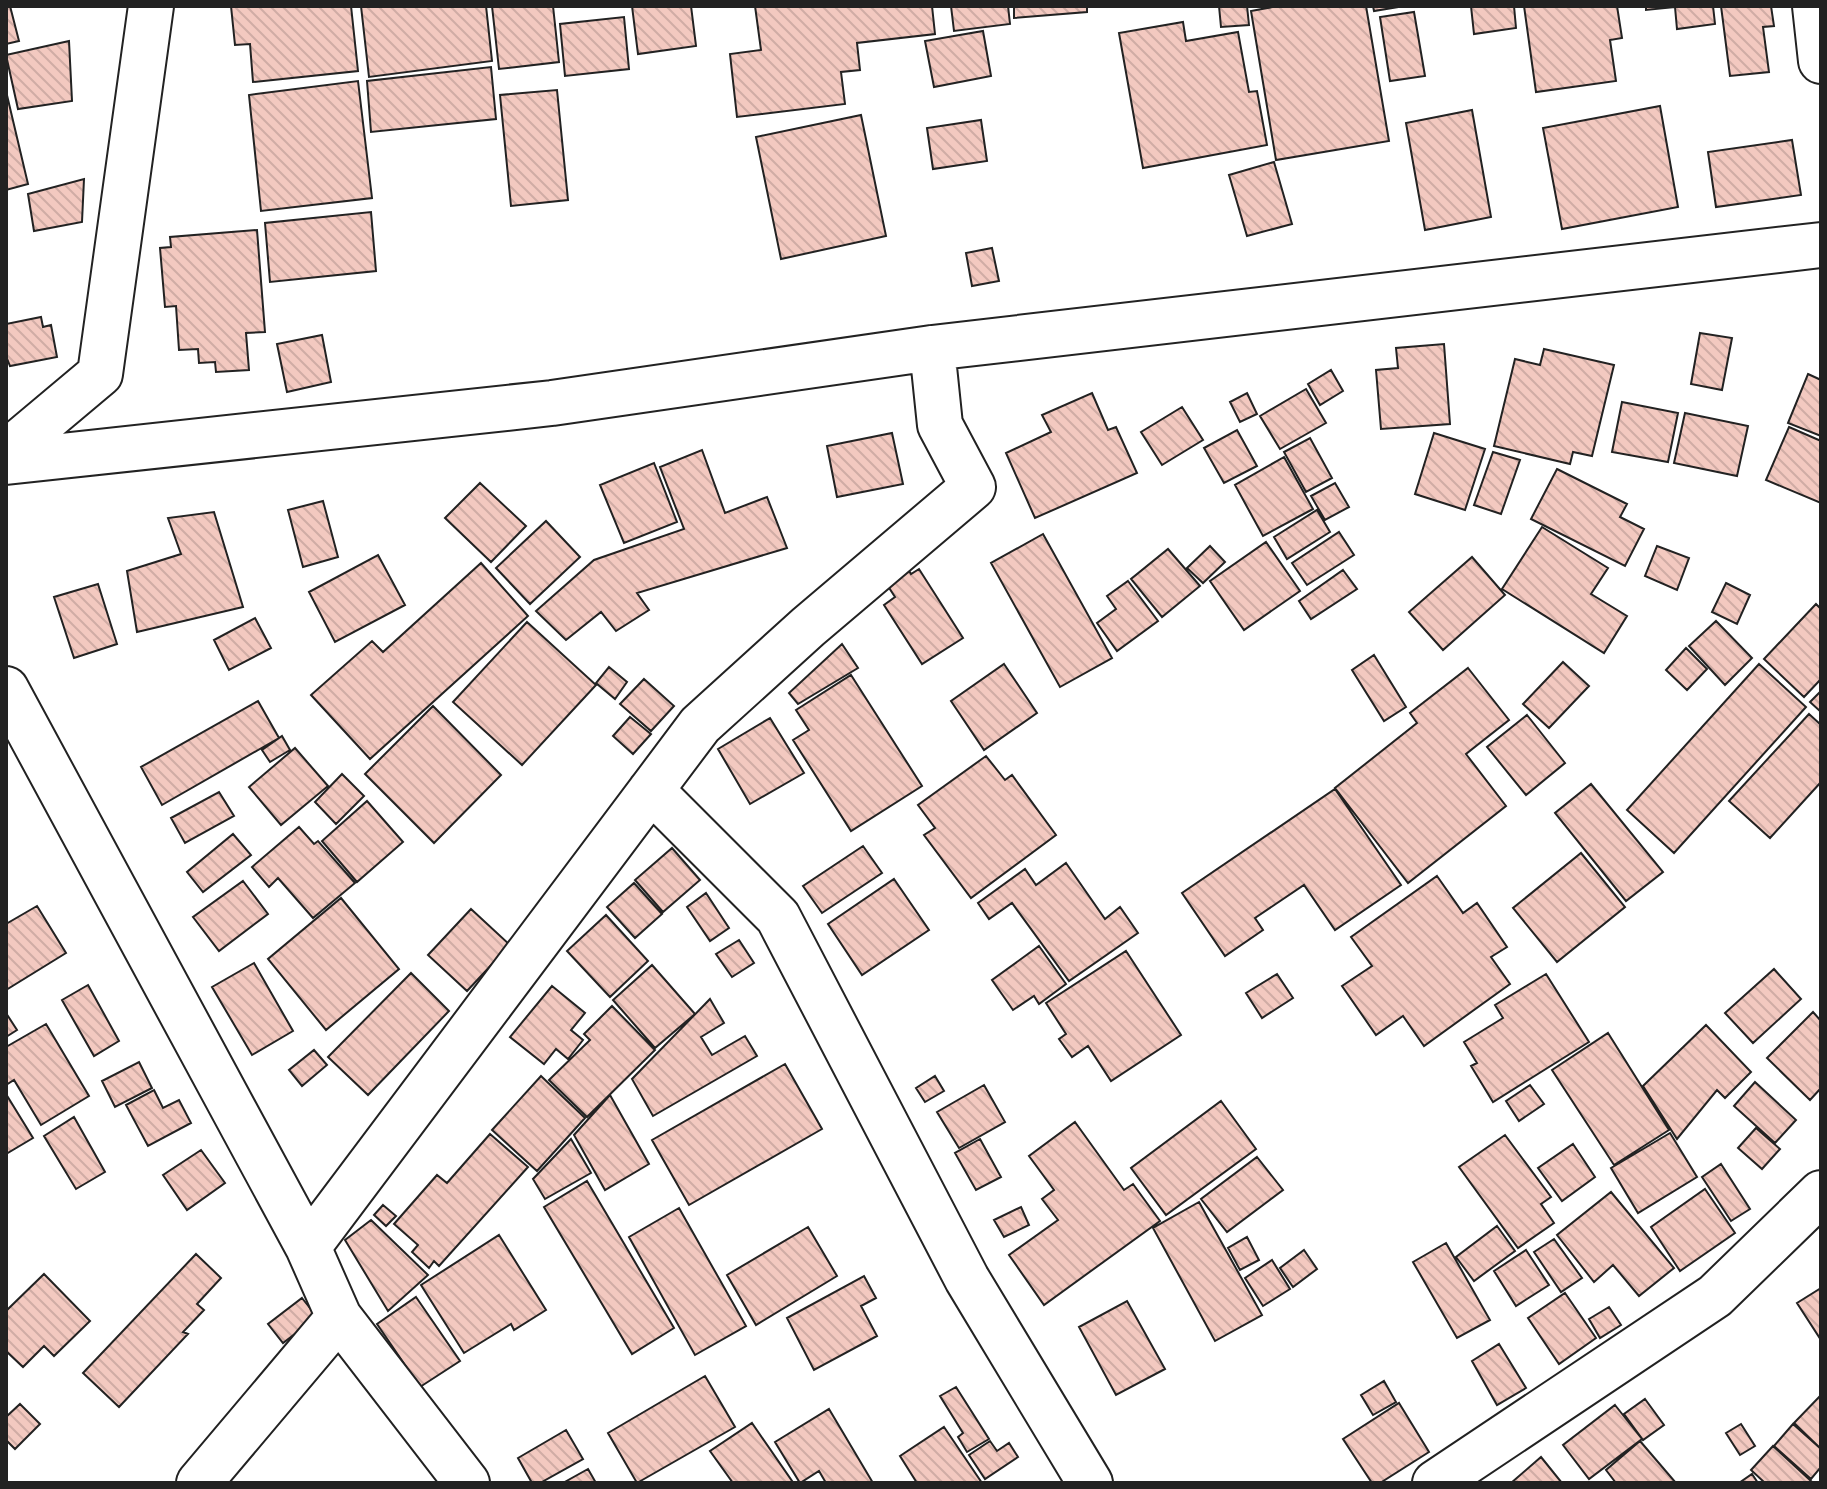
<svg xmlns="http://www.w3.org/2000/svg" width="1827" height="1489" font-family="'Archivo Narrow',sans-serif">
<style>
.building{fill:url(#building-back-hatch);stroke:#222;stroke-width:2}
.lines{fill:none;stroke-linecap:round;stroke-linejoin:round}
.minor-casing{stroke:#222;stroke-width:48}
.minor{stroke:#fff;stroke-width:44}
</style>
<defs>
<pattern id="building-back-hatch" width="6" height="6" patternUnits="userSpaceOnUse" patternTransform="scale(2)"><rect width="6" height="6" fill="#f3c9c0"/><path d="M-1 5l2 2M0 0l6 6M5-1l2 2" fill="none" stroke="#d0aca5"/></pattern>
</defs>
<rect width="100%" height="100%" fill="#fff"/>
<path class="building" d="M6,6H10L19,41L6,44Z
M231,6H351L358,71L253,82L250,44L235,45Z
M361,6H486L492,61L369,77Z
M492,6H553L559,62L499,69Z
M632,6H691L696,46L638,54Z
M755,6H932L935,34L857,43L860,70L841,72L845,104L737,117L730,54L761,50Z
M951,6H1008L1010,24L954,31Z
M1014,6H1087V12L1014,18Z
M1219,6H1247L1249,25L1221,27Z
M1278,6H1366L1389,141L1276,160L1251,11Z
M1373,6H1397L1398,7L1374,11Z
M1471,6H1514L1516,28L1474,34Z
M1524,6H1617L1622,38L1610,40L1616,81L1536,92Z
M1646,6H1713L1715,24L1677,29L1675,7L1646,10Z
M1721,6H1771L1774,26L1763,27L1769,72L1730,76Z
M1414,12L1425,76L1390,81L1380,17Z
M624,17L629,69L565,76L560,24Z
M1183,22L1186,41L1238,32L1249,92L1257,91L1267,145L1143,168L1119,33Z
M983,31L991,76L934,87L925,41Z
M69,41L72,101L18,109L6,55Z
M491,67L496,119L371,132L367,81Z
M358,81L372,198L261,211L249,95Z
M557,90L568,200L511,206L500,95Z
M6,91L28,184L6,190Z
M1660,106L1678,207L1562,229L1543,128Z
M1472,110L1491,217L1425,230L1406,123Z
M861,115L886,236L781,259L756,137Z
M981,120L987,161L933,169L927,128Z
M1792,140L1801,195L1716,207L1708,152Z
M1274,162L1292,224L1247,236L1229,175Z
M84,179L82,222L34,231L28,194Z
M371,212L376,271L270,282L265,223Z
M257,230L265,332L246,333L249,370L216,372L215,362L199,363L198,349L179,350L176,306L165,307L160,248L171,247L170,237Z
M992,248L999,281L972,286L966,253Z
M41,317L43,327L51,325L57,357L10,366L6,356V324Z
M1700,333L1732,338L1722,390L1691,384Z
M322,335L331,382L287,392L277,344Z
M1444,344L1450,424L1381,429L1376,370L1398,368L1396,348Z
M1544,349L1614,365L1592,456L1573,452L1570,464L1494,446L1515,359L1540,365Z
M1331,370L1343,391L1320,405L1308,384Z
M1808,374L1821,380V436L1788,423Z
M1306,389L1326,423L1280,449L1260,416Z
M1092,393L1108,430L1116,427L1137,473L1035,518L1006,453L1051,432L1042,415Z
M1247,393L1257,414L1240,422L1230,402Z
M1622,402L1678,413L1668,462L1612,452Z
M1182,407L1203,440L1162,465L1141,432Z
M1685,413L1748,426L1737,476L1674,463Z
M1789,427L1821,441V503L1766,480Z
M1237,430L1257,466L1224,483L1204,448Z
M892,433L903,484L837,497L827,446Z
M1434,433L1485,449L1465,510L1415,494Z
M1310,438L1332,478L1306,492L1284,452Z
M702,450L725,513L767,497L787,548L637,593L649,610L616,631L601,612L566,640L536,611L594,560L684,529L660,467Z
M1493,452L1520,460L1501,514L1474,505Z
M1284,457L1313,509L1263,536L1235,485Z
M654,463L677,522L624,543L600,485Z
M1557,469L1627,504L1620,517L1644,529L1625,566L1531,519Z
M480,483L526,526L491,562L445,518Z
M1335,483L1349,507L1325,520L1311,496Z
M323,501L338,557L303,567L288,510Z
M1317,510L1330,532L1287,559L1274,537Z
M214,512L243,607L137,632L127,571L181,554L168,518Z
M546,521L580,557L530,604L496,568Z
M1542,527L1608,568L1591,594L1627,616L1604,653L1502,589Z
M1339,532L1354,555L1307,585L1292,563Z
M1043,534L1112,658L1060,687L991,563Z
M1266,542L1300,591L1244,630L1210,581Z
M1210,546L1225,562L1203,583L1187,568Z
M1657,546L1689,558L1677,590L1645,576Z
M1168,549L1200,586L1162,617L1131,579Z
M378,555L405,605L335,642L309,592Z
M1472,557L1505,595L1443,650L1409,612Z
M481,563L528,616L370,759L311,695L372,641L383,652Z
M908,569L911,574L919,569L963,638L922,664L884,605L895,597L886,583Z
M1343,570L1357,589L1311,619L1299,601Z
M1128,581L1158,621L1117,651L1097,623L1116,609L1107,596Z
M1726,583L1750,595L1737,624L1712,612Z
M98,584L117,644L74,658L54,597Z
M1816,604L1821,609V679L1804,697L1764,659Z
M255,618L271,648L229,670L214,640Z
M1716,621L1752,658L1725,685L1689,646Z
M527,622L596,685L522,765L453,702Z
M842,644L858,668L798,704L789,693Z
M1686,648L1707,669L1687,690L1666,670Z
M1374,655L1406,707L1384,721L1352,670Z
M1563,662L1589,686L1549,728L1523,704Z
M1004,664L1037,713L984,750L951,701Z
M1759,664L1806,707L1674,853L1627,810Z
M609,667L627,682L615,699L596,683Z
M1468,668L1509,720L1466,754L1506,806L1408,883L1335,788L1417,723L1410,713Z
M851,675L922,786L851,831L793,740L809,730L796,710Z
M644,679L674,706L651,731L620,704Z
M1821,691V712L1810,702Z
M258,701L279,738L162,805L141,767Z
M433,706L501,775L434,843L365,774Z
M1809,714L1821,725V782L1770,838L1729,801Z
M1527,715L1565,763L1526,795L1487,747Z
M630,717L651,734L633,754L613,736Z
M770,718L804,773L750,804L718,749Z
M282,736L290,750L270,762L262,750Z
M295,748L328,786L281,825L249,787Z
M986,756L1005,780L1012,775L1056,835L971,898L924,835L935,828L918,805Z
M342,774L364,796L336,824L315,802Z
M1591,784L1663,872L1626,901L1555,813Z
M1335,789L1401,885L1335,930L1304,885L1255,918L1263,930L1225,956L1182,893Z
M219,792L234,816L185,843L171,818Z
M367,801L403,842L357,882L322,841Z
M299,827L314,844L318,841L355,883L313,918L278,878L269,887L252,867Z
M233,834L251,855L203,892L187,872Z
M863,846L882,873L822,913L803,886Z
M672,848L700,880L663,912L635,880Z
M1581,853L1625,907L1557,962L1513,908Z
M1066,863L1105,919L1120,907L1138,933L1069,981L1012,903L989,919L978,903L1025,869L1036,885Z
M1437,876L1463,913L1477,903L1507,947L1491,957L1510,984L1424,1046L1403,1016L1376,1035L1342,986L1372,966L1351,937Z
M894,879L929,930L862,975L828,924Z
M243,881L268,914L219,951L193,917Z
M634,883L662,914L635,938L607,907Z
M706,893L729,928L710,941L687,907Z
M341,898L399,969L326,1030L268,959Z
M37,906L66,953L6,990V924Z
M471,909L510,945L467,991L428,955Z
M606,915L648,961L610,997L567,951Z
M739,940L754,963L732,977L716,954Z
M1039,946L1066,984L1039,1004L1034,996L1013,1010L992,980Z
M1126,951L1181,1035L1111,1081L1088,1046L1072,1057L1059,1039L1066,1034L1046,1003Z
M254,963L293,1031L252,1055L212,987Z
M652,965L695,1014L655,1048L613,1000Z
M1774,969L1801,999L1753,1043L1725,1013Z
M411,973L449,1011L368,1095L328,1057Z
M1277,974L1293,998L1262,1018L1246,993Z
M1546,974L1589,1042L1493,1102L1471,1066L1477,1063L1464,1042L1503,1018L1495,1005Z
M88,985L119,1041L94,1056L62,1000Z
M552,986L585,1013L571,1030L583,1040L568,1059L556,1049L544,1064L510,1037Z
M710,999L724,1023L701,1037L712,1055L745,1036L757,1056L653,1116L632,1079Z
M612,1006L655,1050L587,1117L549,1080L590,1040L584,1034Z
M1813,1012L1821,1021V1088L1810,1100L1767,1058Z
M6,1013L17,1030L6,1037Z
M46,1024L89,1096L41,1125L14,1080L6,1085V1047Z
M1706,1025L1751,1072L1725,1098L1717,1090L1677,1139L1643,1086Z
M1608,1033L1669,1130L1614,1165L1552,1070Z
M314,1050L327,1065L302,1086L289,1070Z
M139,1062L152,1088L115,1107L102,1081Z
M785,1064L822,1129L689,1205L652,1140Z
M541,1076L585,1118L537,1171L492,1130Z
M935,1076L944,1091L925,1102L916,1088Z
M1755,1082L1796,1120L1775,1143L1734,1106Z
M984,1085L1005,1122L959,1148L937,1112Z
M1530,1085L1544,1104L1519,1121L1506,1101Z
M154,1090L163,1108L179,1100L191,1123L148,1146L126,1105Z
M6,1094L33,1138L6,1154Z
M610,1095L649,1164L605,1190L574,1135Z
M1221,1101L1256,1149L1166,1215L1131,1168Z
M74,1117L105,1172L76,1189L44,1136Z
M1075,1122L1124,1190L1133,1184L1160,1221L1044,1305L1009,1255L1058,1220L1042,1199L1054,1190L1029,1156Z
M1756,1128L1780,1149L1762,1169L1738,1148Z
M1670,1133L1697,1177L1638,1213L1611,1168Z
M490,1134L528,1167L439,1266L434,1261L429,1268L412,1252L418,1245L394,1224L437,1175L447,1183Z
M1505,1135L1551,1197L1541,1204L1554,1223L1518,1248L1459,1167Z
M571,1139L591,1173L545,1199L533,1179Z
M980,1139L1001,1177L976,1190L955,1153Z
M1573,1144L1595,1177L1562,1201L1538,1168Z
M201,1150L225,1183L187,1210L163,1175Z
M1257,1157L1283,1190L1227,1232L1201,1199Z
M1721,1164L1750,1209L1731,1221L1702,1177Z
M587,1181L674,1328L632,1354L544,1207Z
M1705,1189L1735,1233L1680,1271L1651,1227Z
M1611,1192L1674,1268L1639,1296L1613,1265L1594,1282L1557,1235Z
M1199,1202L1262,1315L1215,1341L1153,1228Z
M383,1205L396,1216L386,1226L374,1215Z
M1021,1207L1029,1225L1004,1237L994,1220Z
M679,1208L746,1326L695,1355L629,1237Z
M371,1220L428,1275L388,1311L345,1240Z
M1497,1226L1515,1251L1474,1281L1456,1257Z
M808,1227L837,1276L756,1325L727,1275Z
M499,1235L546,1310L514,1330L511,1324L464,1353L421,1285Z
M1247,1237L1259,1260L1240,1270L1228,1248Z
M1554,1239L1582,1278L1561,1292L1534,1252Z
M1446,1243L1490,1320L1457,1338L1413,1262Z
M1304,1250L1317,1269L1293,1287L1280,1268Z
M1526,1250L1549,1285L1516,1306L1494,1271Z
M196,1254L221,1278L197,1304L204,1310L183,1332L188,1334L119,1407L83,1373Z
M1272,1260L1290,1289L1263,1306L1245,1278Z
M44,1274L90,1321L54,1356L44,1346L23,1367L6,1351V1311Z
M864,1276L876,1298L861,1306L877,1336L814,1370L787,1318Z
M1821,1288V1340L1797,1303Z
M1565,1293L1596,1338L1559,1364L1528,1318Z
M416,1297L460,1361L420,1387L377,1324Z
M302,1298L317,1317L283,1343L268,1324Z
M1127,1301L1165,1369L1116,1395L1079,1327Z
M1609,1307L1621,1325L1600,1338L1589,1319Z
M1499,1344L1526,1388L1497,1405L1472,1361Z
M705,1376L735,1427L637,1483L608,1433Z
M1384,1381L1396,1402L1373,1415L1361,1395Z
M956,1387L989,1439L967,1452L958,1437L963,1433L940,1396Z
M1821,1395V1449L1794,1423Z
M1645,1399L1664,1425L1643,1440L1624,1414Z
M1399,1403L1429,1452L1380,1483H1372L1343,1439Z
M20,1404L40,1424L15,1449L6,1440V1417Z
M1615,1405L1642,1439L1589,1479L1563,1445Z
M829,1409L873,1483H826L819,1471L800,1483L775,1442Z
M752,1423L792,1481L790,1483H733L710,1451Z
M1741,1424L1755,1446L1740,1455L1726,1433Z
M1793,1424L1821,1449V1467L1811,1479L1774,1446Z
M944,1427L982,1483H917L900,1456Z
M566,1430L583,1459L540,1483H532L518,1458Z
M990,1441L997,1451L1009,1443L1018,1457L985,1479L969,1455Z
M1640,1441L1676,1483H1616L1606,1470Z
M1773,1446L1811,1481L1809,1483H1765L1751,1470Z
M1541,1457L1562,1483H1511Z
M588,1469L596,1483H563Z
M1752,1474L1758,1483H1739Z"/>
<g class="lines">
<g class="minor-casing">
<path id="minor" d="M1815,6L1821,61
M6,453L100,374L151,6
M6,462L552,403L932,348L1821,245
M6,689L308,1247L339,1317L467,1483
M651,790L778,917L967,1279L1090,1483
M308,1247L700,725L808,627L973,487L940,425L932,348
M199,1483L339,1317
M1435,1483L1715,1296L1821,1193"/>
</g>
<use href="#minor" class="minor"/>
</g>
<rect width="1827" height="1489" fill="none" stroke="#222222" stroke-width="16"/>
</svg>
